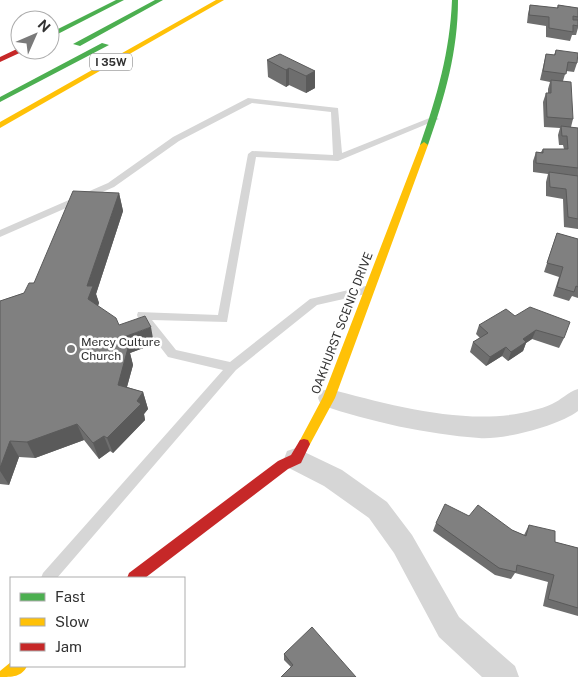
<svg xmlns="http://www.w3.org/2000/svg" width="578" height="677" font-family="'Public Sans',sans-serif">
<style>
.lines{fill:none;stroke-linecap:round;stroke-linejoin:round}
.lane{fill:#d6d6d6;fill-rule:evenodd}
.street{fill:#d6d6d6;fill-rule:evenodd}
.fast{fill:#4caf50;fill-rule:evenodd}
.slow{fill:#ffc107;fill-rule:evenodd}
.jam{fill:#c62828;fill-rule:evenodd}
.wall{fill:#6e6e6e}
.shaded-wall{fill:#5a5a5a}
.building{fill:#808080;stroke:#5a5a5a}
.poi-dot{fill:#7a7a7a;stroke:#fff;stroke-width:2}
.labels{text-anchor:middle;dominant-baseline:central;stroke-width:5;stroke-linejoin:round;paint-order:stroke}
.shield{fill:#fff;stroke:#707070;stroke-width:1}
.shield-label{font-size:11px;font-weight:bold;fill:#323232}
.street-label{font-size:12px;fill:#323232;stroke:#fff}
.poi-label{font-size:12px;fill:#323232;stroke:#fff;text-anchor:start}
</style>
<rect width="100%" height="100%" fill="#fff"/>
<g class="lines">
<path class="lane" d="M248,98L338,108L342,153L432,117H435L439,119L338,161L256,157L227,322L152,320L176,350L230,362L310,299L370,285L375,289L370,293L317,305L236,370L57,578H41L43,573L223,370L168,357L138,318L137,315L138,312L218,315L248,154L252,151L333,155L331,112L252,103L179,141L114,187L0,237V230L108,183L173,137Z"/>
<path class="street" d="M329,389C391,405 471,428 534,410C539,409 546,407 552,404C561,400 568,392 578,389V411C558,426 504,440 479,438C426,434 371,422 321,405L318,398L321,391Z
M296,448L342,470L387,502L412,535L459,617L515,666L519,677H482L439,637L394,553L369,518L324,486L287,467L284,459L287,451Z"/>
<path class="fast" d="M116,0H124L50,38V33Z
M155,0H163L80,46L73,44Z
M452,0H458C458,51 445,97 428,145L424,148L420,145C437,97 450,51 452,0Z
M102,43L109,45L0,102V97Z"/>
<path class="slow" d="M216,0H224L0,128V122Z
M424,142L428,145L335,398L308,448L304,449L300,448L298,444L323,397L420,145Z
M11,662V666H27C22,677 12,677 0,677V671Z"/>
<path class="jam" d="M19,48L26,50L0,62V57Z
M304,439L308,440L310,444L301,463L288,469L145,578H127L129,573L278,461L291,455L300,440Z"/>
</g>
<path class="wall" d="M530,5L557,8L558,5L578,8V28L576,35H572L570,41L546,37V26L527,23L528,14Z
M556,50L577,63L574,72L566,71L563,81L573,119L571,127L578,128V229L564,227L563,199L546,196V182L548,174L533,172V161L536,152H541L543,149H564L563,145H559L558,135L560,128L544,127L543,102L546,93H548V89L550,82L540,80L546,54L554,55Z
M267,60L315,71V88L306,93L289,85L286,87L268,77Z
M119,193L123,211L96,294L99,303L98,306L119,325L154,344L130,353L133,365L127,387L143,392L148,409L144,414L145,420L113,453L110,451L99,459L84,440L35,458L19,457L9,485L0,484V301L24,293Z
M557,233L578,239V298L572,296L569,301L553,296L559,277L544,272Z
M515,316L564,338L559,348L532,339L526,343L523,351L508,361L502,356L486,366L470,352L473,342L480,338L476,334L479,325Z
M469,516L512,530L524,535L529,525L555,542L578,548V616L543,606L548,582L515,573L511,579L495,575L433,531L436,523Z
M284,654L356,677L291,667L284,660Z"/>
<path class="shaded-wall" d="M289,68V85L286,87V70Z
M315,71V88L306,93V76Z
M119,193L123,211L96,294L99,303L93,316L88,299L87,286Z
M151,327L154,344L130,353L133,365L123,401L118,385L124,337Z
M536,330L532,339L526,343L523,351L508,361L511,352L523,339Z
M506,347L502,356L486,366L490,357Z
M143,392L148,409L144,414L145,420L113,453L107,438L137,401Z
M77,424L84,440L35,458L27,442Z
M104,436L110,451L99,459L93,443Z
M10,441L19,457L9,485L0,471V468Z"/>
<path class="building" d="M530,5L558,8V5L578,8V17L573,16V20H578V26L573,25V32L549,28V17L529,15Z
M556,50L578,53L577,63L568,62L566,74L543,71L546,54L555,55Z
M280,54L315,71L306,76L289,68L286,70L267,60Z
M551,80L571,82L573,119L547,117L546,93H551Z
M561,126L578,128V168L536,163V152L543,153V149H568L567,136H562Z
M549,172L578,176V219L568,217L566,189L550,187Z
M73,191L119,193L87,286H93L88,299L116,318L119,325L145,316L151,327L124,337L128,348L118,385L143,392L137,401L141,404L107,438L104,436L93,443L77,424L27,442L10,441L0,468V301L24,293L29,283H34Z
M557,233L578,239V287L576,286L574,292L557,287L563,267L547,263Z
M530,307L570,322L564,338L536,330L523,339L526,342L511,352L506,347L490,357L473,342L488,333L479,325L506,309L515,316Z
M445,504L469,516L478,505L512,530L526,536L529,525L555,531V542L578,548V608L548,599L554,575L517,565L516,572L499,568L436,523Z
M312,627L356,677H281L293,665L284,654Z"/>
<circle class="poi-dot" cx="71" cy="349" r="5"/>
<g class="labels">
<rect class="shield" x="90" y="53.5" width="42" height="17" rx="4"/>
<g class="shield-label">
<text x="111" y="62">I 35W</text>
</g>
<g class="street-label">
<text transform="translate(342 323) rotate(-69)">OAKHURST SCENIC DRIVE</text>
</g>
<g class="poi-label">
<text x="81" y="342">Mercy Culture<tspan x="81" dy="14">Church</tspan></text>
</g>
</g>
<rect x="10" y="577" width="175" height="90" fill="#ffffff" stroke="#adadad"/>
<rect x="20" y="593" width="25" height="8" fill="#4caf50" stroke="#adadad"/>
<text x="55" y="602" font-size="15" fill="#323232">Fast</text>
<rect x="20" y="618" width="25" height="8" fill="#ffc107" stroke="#adadad"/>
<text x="55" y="627" font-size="15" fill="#323232">Slow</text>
<rect x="20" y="643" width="25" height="8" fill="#c62828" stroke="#adadad"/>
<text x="55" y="652" font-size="15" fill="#323232">Jam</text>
<g transform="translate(35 35) rotate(45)"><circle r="24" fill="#ffffff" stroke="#adadad"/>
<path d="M0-4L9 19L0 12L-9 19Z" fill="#7a7a7a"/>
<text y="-8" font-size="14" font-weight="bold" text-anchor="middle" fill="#323232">N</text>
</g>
</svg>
